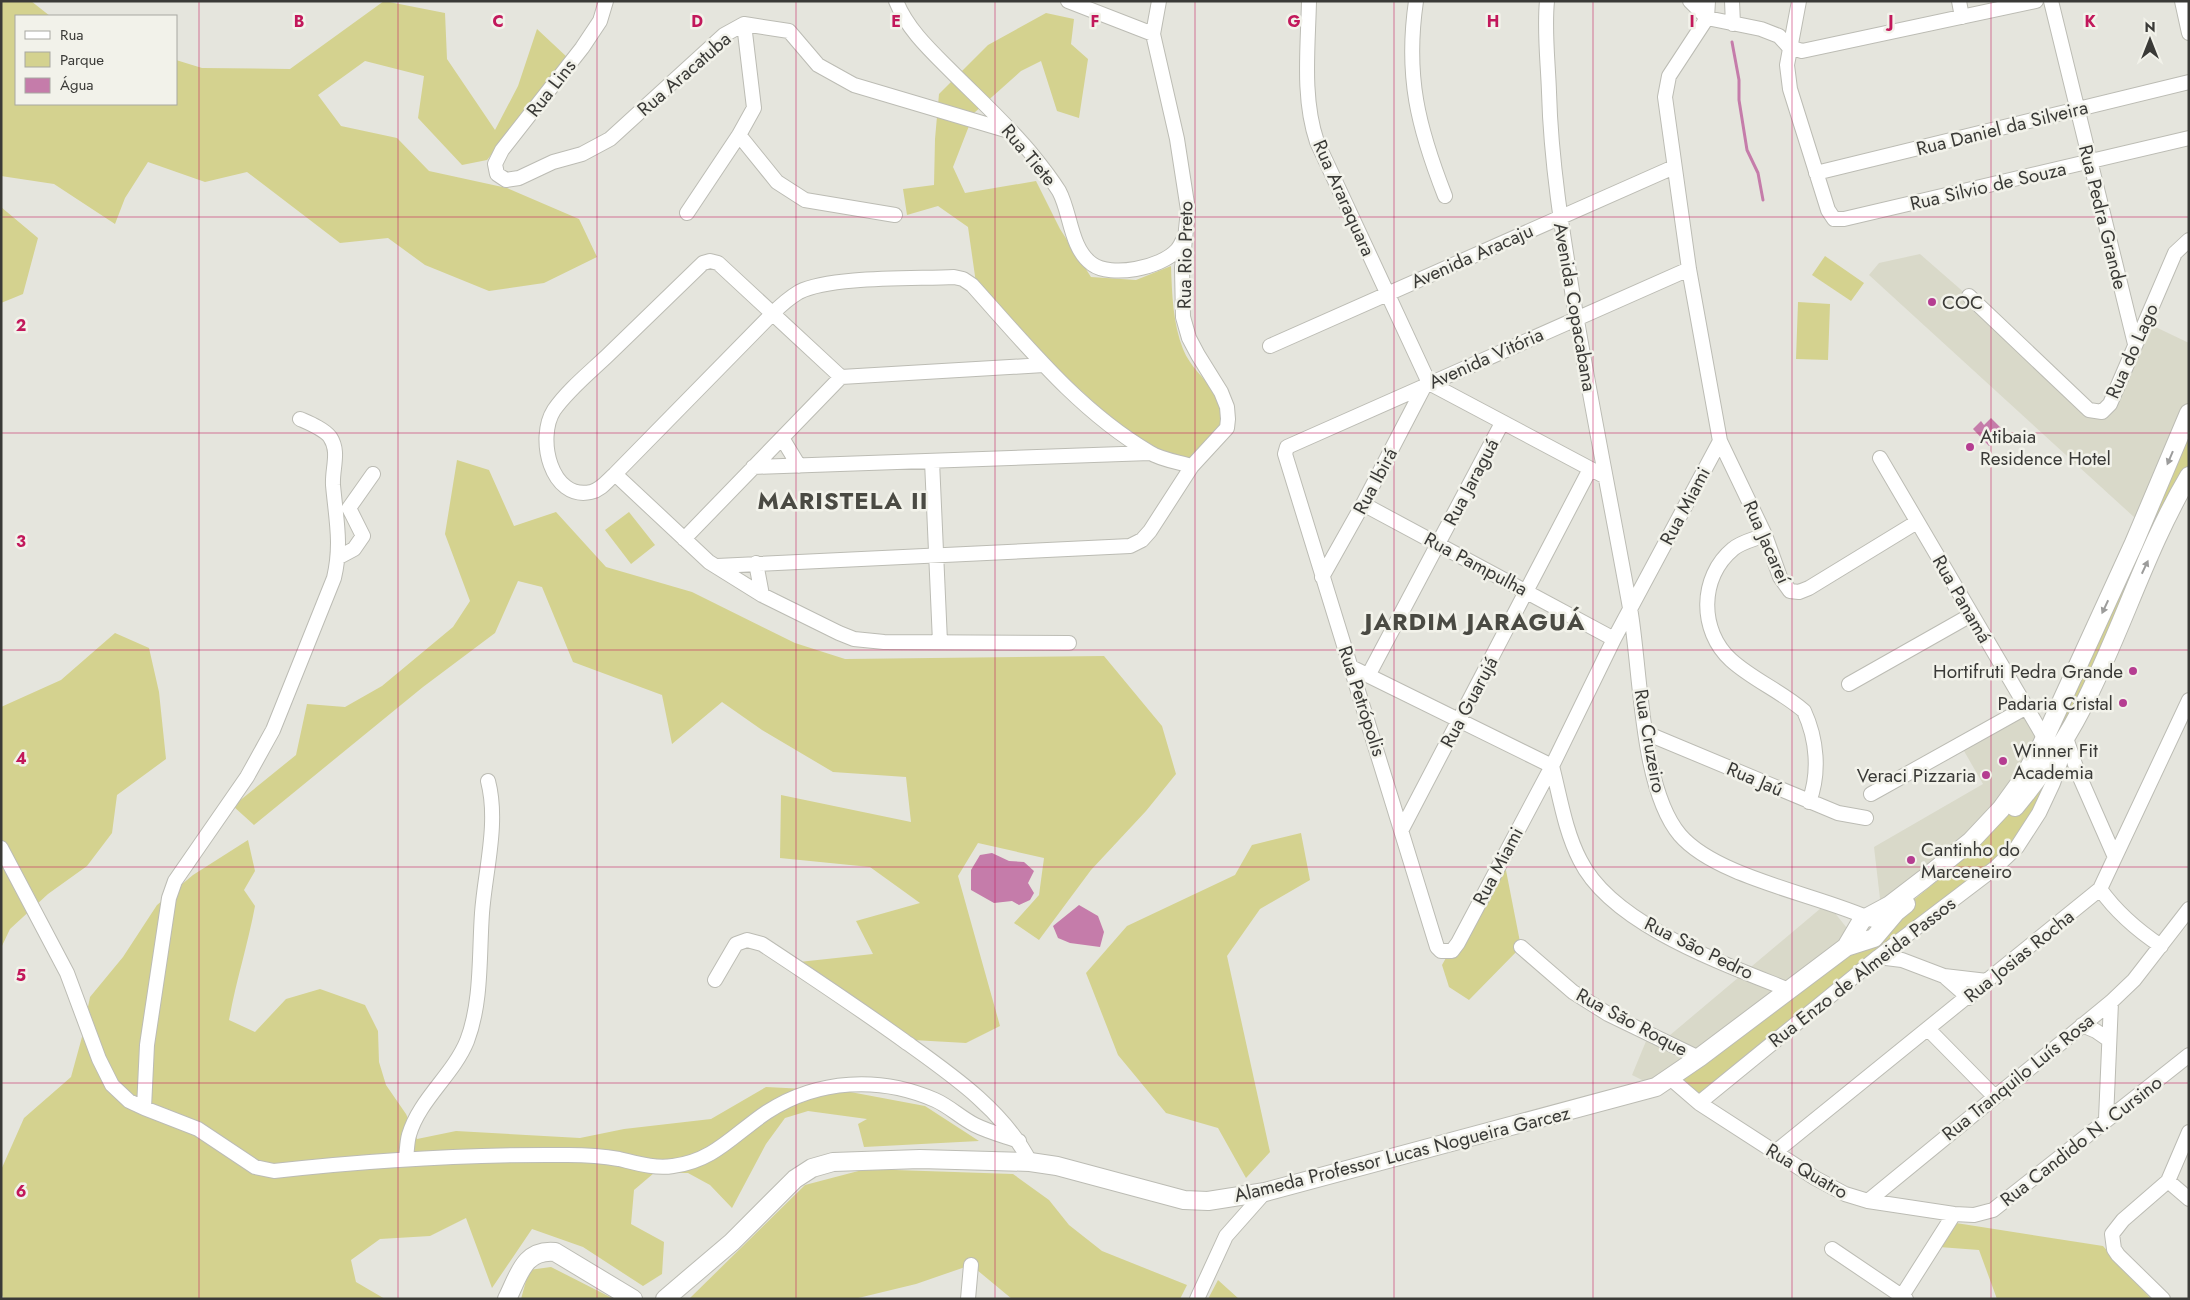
<svg xmlns="http://www.w3.org/2000/svg" width="2190" height="1300" font-family="Jost,sans-serif">
<style>
.built{fill:#d9d9c9}
.green{fill:#d4d28f}
.water{fill:#c57caa}
.lines{fill:none;stroke-linecap:round;stroke-linejoin:round}
.stream{stroke:#c57caa;stroke-width:3}
.minor-casing{stroke:#bcbcb4;stroke-width:16}
.major-casing{stroke:#bcbcb4;stroke-width:20}
.minor{stroke:#fff;stroke-width:14}
.major{stroke:#fff;stroke-width:18}
.oneway{fill:#9c9c9b}
.grid{fill:none;stroke:#c2185b;stroke-width:1;stroke-opacity:0.55}
.poi-dot{fill:#b53d91;stroke:#f2f2ea;stroke-width:2}
.labels{text-anchor:middle;dominant-baseline:central;stroke-width:5;stroke-linejoin:round;paint-order:stroke}
.street-label{font-size:19px;fill:#3a3a37;stroke:#f2f2ea}
.poi-label{font-size:19px;fill:#3a3a37;stroke:#f2f2ea;text-anchor:start}
.district-label{font-size:24px;font-weight:bold;letter-spacing:1px;fill:#4a4a43;stroke:#f2f2ea}
.grid-label{font-size:16px;text-anchor:middle;font-weight:bold;fill:#c2185b;stroke:#f2f2ea;stroke-width:5;stroke-linejoin:round;paint-order:stroke}
</style>
<rect width="100%" height="100%" fill="#e5e5dd"/>
<path class="built" d="M1920,254L2101,412L2145,322L2189,343V433L2146,528L1869,275L1879,263Z
M2025,708L2049,750L2029,786L2006,817L1975,847L1930,886L1882,916L1874,847L1983,784L1960,744Z
M1827,903L1854,937L1656,1087L1632,1075L1649,1034L1663,1041Z"/>
<path class="green" d="M1,1H31L50,16H16V104H176V60L202,68L290,69L384,1L445,13L447,59L495,130L518,86L537,29L568,58L487,160L462,165L418,118L424,76L365,61L318,95L341,126L397,138L429,171L507,188L579,219L597,257L544,283L489,291L425,265L388,238L340,243L247,172L205,182L148,162L125,198L115,224L54,184L1,176Z
M1046,13L1074,19L1071,44L1088,59L1079,118L1057,111L1041,61L1021,71L974,113L953,167L965,193L1036,181L1060,229L1091,277L1136,280L1171,266C1172,295 1173,323 1183,349C1190,367 1205,378 1215,393C1221,403 1221,415 1221,426L1191,460L1154,449L1111,418L1050,362L976,283L968,227L938,206L907,215L903,189L934,185L935,139L939,94L988,45Z
M1,207L38,238L23,294L1,303Z
M1825,256L1864,283L1851,301L1812,275Z
M1798,302L1830,304L1828,360L1796,359Z
M2189,433V481L2017,846L1698,1100L1673,1079C1729,1038 1785,996 1841,955C1908,905 1979,854 2029,786Z
M457,460L489,470L514,526L556,512L606,567L692,592L795,643L845,659L1104,656L1162,726L1176,774L1146,811L1091,870L1039,940L1014,923L1039,895L1044,858L978,843L958,876L1000,1026L966,1043L913,1040L799,962L873,954L856,921L920,903L870,867L780,858L781,795L911,822L906,777L833,772L762,730L722,702L672,744L662,695L573,662L542,587L518,581L495,633L423,687L254,825L233,806L296,755L307,704L345,707L382,686L453,627L470,601L445,534Z
M629,512L655,545L631,564L605,530Z
M115,633L149,648L159,692L166,759L117,795L112,833L87,866L48,894L10,929L1,948V707L61,680Z
M1301,833L1310,880L1260,909L1227,956L1270,1152L1246,1178L1218,1128L1166,1113L1118,1055L1086,973L1127,926L1235,875L1252,845Z
M248,840L255,871L244,890L255,906C248,944 236,981 229,1020L255,1032L286,999L320,989L365,1005L378,1031L379,1062L386,1085L406,1114L417,1139L456,1131L580,1138L624,1129L711,1119L766,1087L845,1091L925,1106L979,1141L864,1147L858,1124L867,1119L808,1111L785,1118L766,1144L732,1208L710,1185L688,1173H654L634,1190L631,1224L664,1242L662,1274L643,1286L583,1247L532,1229L492,1288L466,1218L430,1236L380,1239L351,1260L356,1282L385,1299H4L1,1293V1170L24,1118L71,1077L82,1037L90,997L123,957L157,905L193,875Z
M1503,855L1521,947L1469,1000L1449,987L1442,965Z
M866,1169L1013,1174L1049,1200L1069,1225L1102,1251L1187,1285L1180,1299H1012L971,1265L916,1284L854,1299H689L805,1185Z
M1956,1223L2103,1246L2151,1299H1997L1979,1250L1939,1247Z
M551,1267L614,1299H521L529,1270Z
M1218,1280L1239,1299H1208Z"/>
<path class="water" d="M1991,418L2005,432L1989,446L1973,429L1981,421L1984,425Z
M992,853L1009,861L1024,862L1034,871L1028,883L1034,893L1030,900L1019,905L1012,901L994,903L971,890V870L980,855Z
M1079,905L1098,916L1104,932L1100,947L1070,943L1058,938L1053,926Z"/>
<g class="lines">
<path class="stream" d="M1732,42L1739,80V100L1747,150L1758,173L1763,200"/>
<g class="minor-casing">
<path id="minor" d="M606,1L600,21L582,48L502,150L495,164L497,174L506,180L519,178L553,162L582,154L610,139L724,35L744,24L789,31L818,65L854,85L1009,131
M896,1C907,29 931,51 952,72C980,100 1010,127 1034,157C1043,168 1052,180 1059,191C1071,213 1070,248 1092,264C1111,278 1161,268 1177,250C1180,247 1182,241 1185,237
M1068,1L1153,34
M1309,1C1308,48 1302,98 1317,142L1429,383L1604,476
M1416,1C1405,76 1418,127 1445,196
M1547,1C1544,31 1548,62 1549,92C1551,165 1563,236 1575,309C1592,409 1612,508 1630,608C1641,669 1640,788 1680,835C1717,878 1820,895 1873,920
M1690,1L1707,18L1761,29L1779,36L1789,47
M1732,1L1733,24
M1799,1L1787,65L1790,89L1828,210L1834,219H1844L2189,138
M1959,1L1962,17
M2051,1L2135,344
M2182,1L2189,33
M1789,47L1802,51L2036,1
M739,135L777,182L805,200L895,215
M1816,173L2189,82
M687,213L739,135L754,108L744,24
M1689,269L1287,447L1285,454L1437,947L1441,951H1452L1458,943L1552,766L1614,639L1720,441L1689,269L1665,97L1669,76L1707,18L1708,1
M1969,296L2089,410L2102,412L2110,404L2175,253L2189,240
M1270,346L1674,167
M841,377L718,263L710,261L703,263C671,294 639,325 607,356C589,373 568,390 554,410C536,438 551,501 591,492C601,490 608,480 615,474L772,314C781,305 789,298 799,292C831,276 915,279 954,277L963,279L972,285C1026,345 1079,411 1149,452C1161,460 1179,462 1192,466
M782,438L799,466
M1720,441L1765,535L1780,577L1790,591L1799,592L1809,588L1917,522
M1880,458L2045,739
M932,461L940,642
M753,467L1150,453
M615,474L709,562L762,595L839,633L854,639L884,642L1069,643
M1363,504L1614,639
M1765,535C1755,539 1741,542 1733,549C1699,577 1699,631 1731,660C1753,680 1781,691 1804,711C1817,739 1820,773 1809,802
M684,539L841,377L1044,365
M339,557L354,549L363,536L349,508L373,474
M756,563L762,595
M717,566L1130,546L1142,540L1150,531L1192,466L1227,428L1228,419L1227,407L1221,392L1198,355L1189,338L1183,317L1182,268L1188,210L1177,139L1153,34L1159,1
M1322,577L1363,504L1425,385
M1351,667L1552,766C1560,797 1565,831 1580,860C1612,925 1725,964 1789,990
M1369,674L1502,423
M1849,684L1971,615
M1646,733L1838,813L1866,818
M2066,738L2078,773L2114,855
M1871,794L2025,708
M1402,829L1590,469
M1,848L67,973L99,1059L112,1085L129,1101L144,1108L147,1045L169,898L175,881L247,777L273,730L334,578C342,544 336,519 333,485C332,468 340,452 330,437C324,429 309,423 300,419
M2100,889C2117,913 2137,930 2161,946
M1521,947L1573,992L1608,1014L1699,1058
M1878,957L1902,960L1944,976L1987,981
M1944,976L1969,998
M715,980L736,944L747,940L762,944C809,975 857,1007 903,1040C949,1073 1004,1110 1030,1162
M2082,1025L2096,1031L2109,1040
M1928,1029L1994,1096
M1670,1078L1699,1103L1815,1178L1845,1194L1868,1201L1954,1214L1974,1215L1993,1210L2189,1055
M1699,1103L1878,957L1995,868L2017,847L2039,813L2053,783L2060,763L2057,751
M144,1108L198,1129L255,1167L274,1171C372,1160 470,1154 568,1155C585,1155 602,1156 619,1159C636,1163 655,1169 673,1166C714,1161 734,1134 767,1112C818,1079 880,1076 935,1100C949,1106 961,1118 975,1125C989,1132 1005,1136 1019,1141
M2106,1119L2111,1002
M1774,1153L2100,889L2189,700
M406,1158C407,1151 407,1142 409,1135C419,1100 453,1075 467,1041C482,1002 479,955 482,913C485,871 499,823 488,781
M2168,1181L2189,1199
M1868,1201L2111,1002L2134,980L2189,909
M1832,1249L1906,1299
M968,1299L971,1265
M1197,1299L1226,1236L1265,1192
M1900,1299L1954,1214
M2163,1299L2118,1255L2114,1249L2112,1234L2123,1220L2168,1181L2189,1132"/>
</g>
<g class="major-casing">
<path id="major" d="M2015,807C2040,777 2063,745 2081,710C2121,634 2145,550 2189,476
M1846,947L1874,938L1896,912L1906,904
M507,1299C519,1275 524,1249 555,1252L633,1299
M665,1299L732,1242L795,1179L812,1168L833,1162L920,1159L1030,1162L1057,1166L1184,1200L1208,1201L1265,1192L1656,1087L1700,1057L1846,947L1862,920L1890,905L1924,879L1971,841L2001,809L2022,780L2042,744L2134,543L2189,413"/>
</g>
<use href="#minor" class="minor"/>
<use href="#major" class="major"/>
</g>
<defs><path id="oneway-solid" d="M-6-.8H1V-3.2L6.5 0L1 3.2V.8H-6Z" transform="scale(1.25)"/></defs>
<g class="oneway">
<use href="#oneway-solid" transform="translate(2170 458) rotate(113)"/>
<use href="#oneway-solid" transform="translate(2145 567) rotate(-65)"/>
<use href="#oneway-solid" transform="translate(2105 607) rotate(115)"/>
</g>
<path class="grid" d="M199,1V1299M398,1V1299M597,1V1299M796,1V1299M995,1V1299M1195,1V1299M1394,1V1299M1593,1V1299M1792,1V1299M1991,1V1299M1,217H2189M1,433H2189M1,650H2189M1,867H2189M1,1083H2189"/>
<g class="poi-dot">
<circle cx="1932" cy="302" r="5"/>
<circle cx="1970" cy="447" r="5"/>
<circle cx="2133" cy="671" r="5"/>
<circle cx="2123" cy="703" r="5"/>
<circle cx="2003" cy="761" r="5"/>
<circle cx="1986" cy="775" r="5"/>
<circle cx="1911" cy="860" r="5"/>
</g>
<g class="labels">
<g class="street-label">
<text transform="translate(684 74) rotate(-41)">Rua Aracatuba</text>
<text transform="translate(551 88) rotate(-52)">Rua Lins</text>
<text transform="translate(2002 128) rotate(-14)">Rua Daniel da Silveira</text>
<text transform="translate(1029 155) rotate(50)">Rua Tiete</text>
<text transform="translate(1988 186) rotate(-13)">Rua Silvio de Souza</text>
<text transform="translate(1344 198) rotate(66)">Rua Araraquara</text>
<text transform="translate(2103 217) rotate(76)">Rua Pedra Grande</text>
<text transform="translate(1185 255) rotate(-89)">Rua Rio Preto</text>
<text transform="translate(1472 256) rotate(-24)">Avenida Aracaju</text>
<text transform="translate(1575 307) rotate(80)">Avenida Copacabana</text>
<text transform="translate(2132 351) rotate(-66)">Rua do Lago</text>
<text transform="translate(1486 358) rotate(-24)">Avenida Vitória</text>
<text transform="translate(1375 481) rotate(-62)">Rua Ibirá</text>
<text transform="translate(1471 482) rotate(-62)">Rua Jaraguá</text>
<text transform="translate(1685 506) rotate(-62)">Rua Miami</text>
<text transform="translate(1767 542) rotate(66)">Rua Jacareí</text>
<text transform="translate(1476 564) rotate(28)">Rua Pampulha</text>
<text transform="translate(1962 599) rotate(60)">Rua Panamá</text>
<text transform="translate(1362 701) rotate(72)">Rua Petrópolis</text>
<text transform="translate(1469 702) rotate(-62)">Rua Guarujá</text>
<text transform="translate(1650 741) rotate(80)">Rua Cruzeiro</text>
<text transform="translate(1755 779) rotate(23)">Rua Jaú</text>
<text transform="translate(1498 866) rotate(-62)">Rua Miami</text>
<text transform="translate(1699 948) rotate(26)">Rua São Pedro</text>
<text transform="translate(2019 956) rotate(-39)">Rua Josias Rocha</text>
<text transform="translate(1862 972) rotate(-38)">Rua Enzo de Almeida Passos</text>
<text transform="translate(1632 1022) rotate(28)">Rua São Roque</text>
<text transform="translate(2018 1077) rotate(-39)">Rua Tranquilo Luís Rosa</text>
<text transform="translate(2081 1141) rotate(-38)">Rua Candido N. Cursino</text>
<text transform="translate(1402 1154) rotate(-14)">Alameda Professor Lucas Nogueira Garcez</text>
<text transform="translate(1807 1171) rotate(30)">Rua Quatro</text>
</g>
<g class="poi-label">
<text x="1942" y="302">COC</text>
<text x="1980" y="436">Atibaia<tspan x="1980" dy="22">Residence Hotel</tspan></text>
<text x="2123" y="671" text-anchor="end">Hortifruti Pedra Grande</text>
<text x="2113" y="703" text-anchor="end">Padaria Cristal</text>
<text x="2013" y="750">Winner Fit<tspan x="2013" dy="22">Academia</tspan></text>
<text x="1976" y="775" text-anchor="end">Veraci Pizzaria</text>
<text x="1921" y="849">Cantinho do<tspan x="1921" dy="22">Marceneiro</tspan></text>
</g>
<g class="district-label">
<text x="843" y="500">MARISTELA II</text>
<text x="1475" y="621">JARDIM JARAGUÁ</text>
</g>
</g>
<g class="grid-label">
<text x="299" y="27">B</text>
<text x="498" y="27">C</text>
<text x="697" y="27">D</text>
<text x="896" y="27">E</text>
<text x="1095" y="27">F</text>
<text x="1294" y="27">G</text>
<text x="1493" y="27">H</text>
<text x="1692" y="27">I</text>
<text x="1891" y="27">J</text>
<text x="2090" y="27">K</text>
<text x="21" y="331">2</text>
<text x="21" y="547">3</text>
<text x="21" y="764">4</text>
<text x="21" y="981">5</text>
<text x="21" y="1197">6</text>
</g>
<rect width="2190" height="1300" fill="none" stroke="#3a3a37" stroke-width="5"/>
<rect x="15" y="15" width="162" height="90" fill="#f2f2ea" stroke="#a8a8a2"/>
<rect x="25" y="31" width="25" height="8" fill="#ffffff" stroke="#a8a8a2"/>
<text x="60" y="40" font-size="15" fill="#3a3a37">Rua</text>
<rect x="25" y="52" width="25" height="15" fill="#d4d28f" stroke="#a8a8a2"/>
<text x="60" y="65" font-size="15" fill="#3a3a37">Parque</text>
<rect x="25" y="78" width="25" height="15" fill="#c57caa" stroke="#a8a8a2"/>
<text x="60" y="90" font-size="15" fill="#3a3a37">Água</text>
<g transform="translate(2150 40)" stroke="#f2f2ea" stroke-width="4" paint-order="stroke">
<path d="M0-4L9 19L0 12L-9 19Z" fill="#3a3a37"/>
<text y="-8" font-size="14" font-weight="bold" text-anchor="middle" fill="#3a3a37">N</text>
</g>
</svg>
